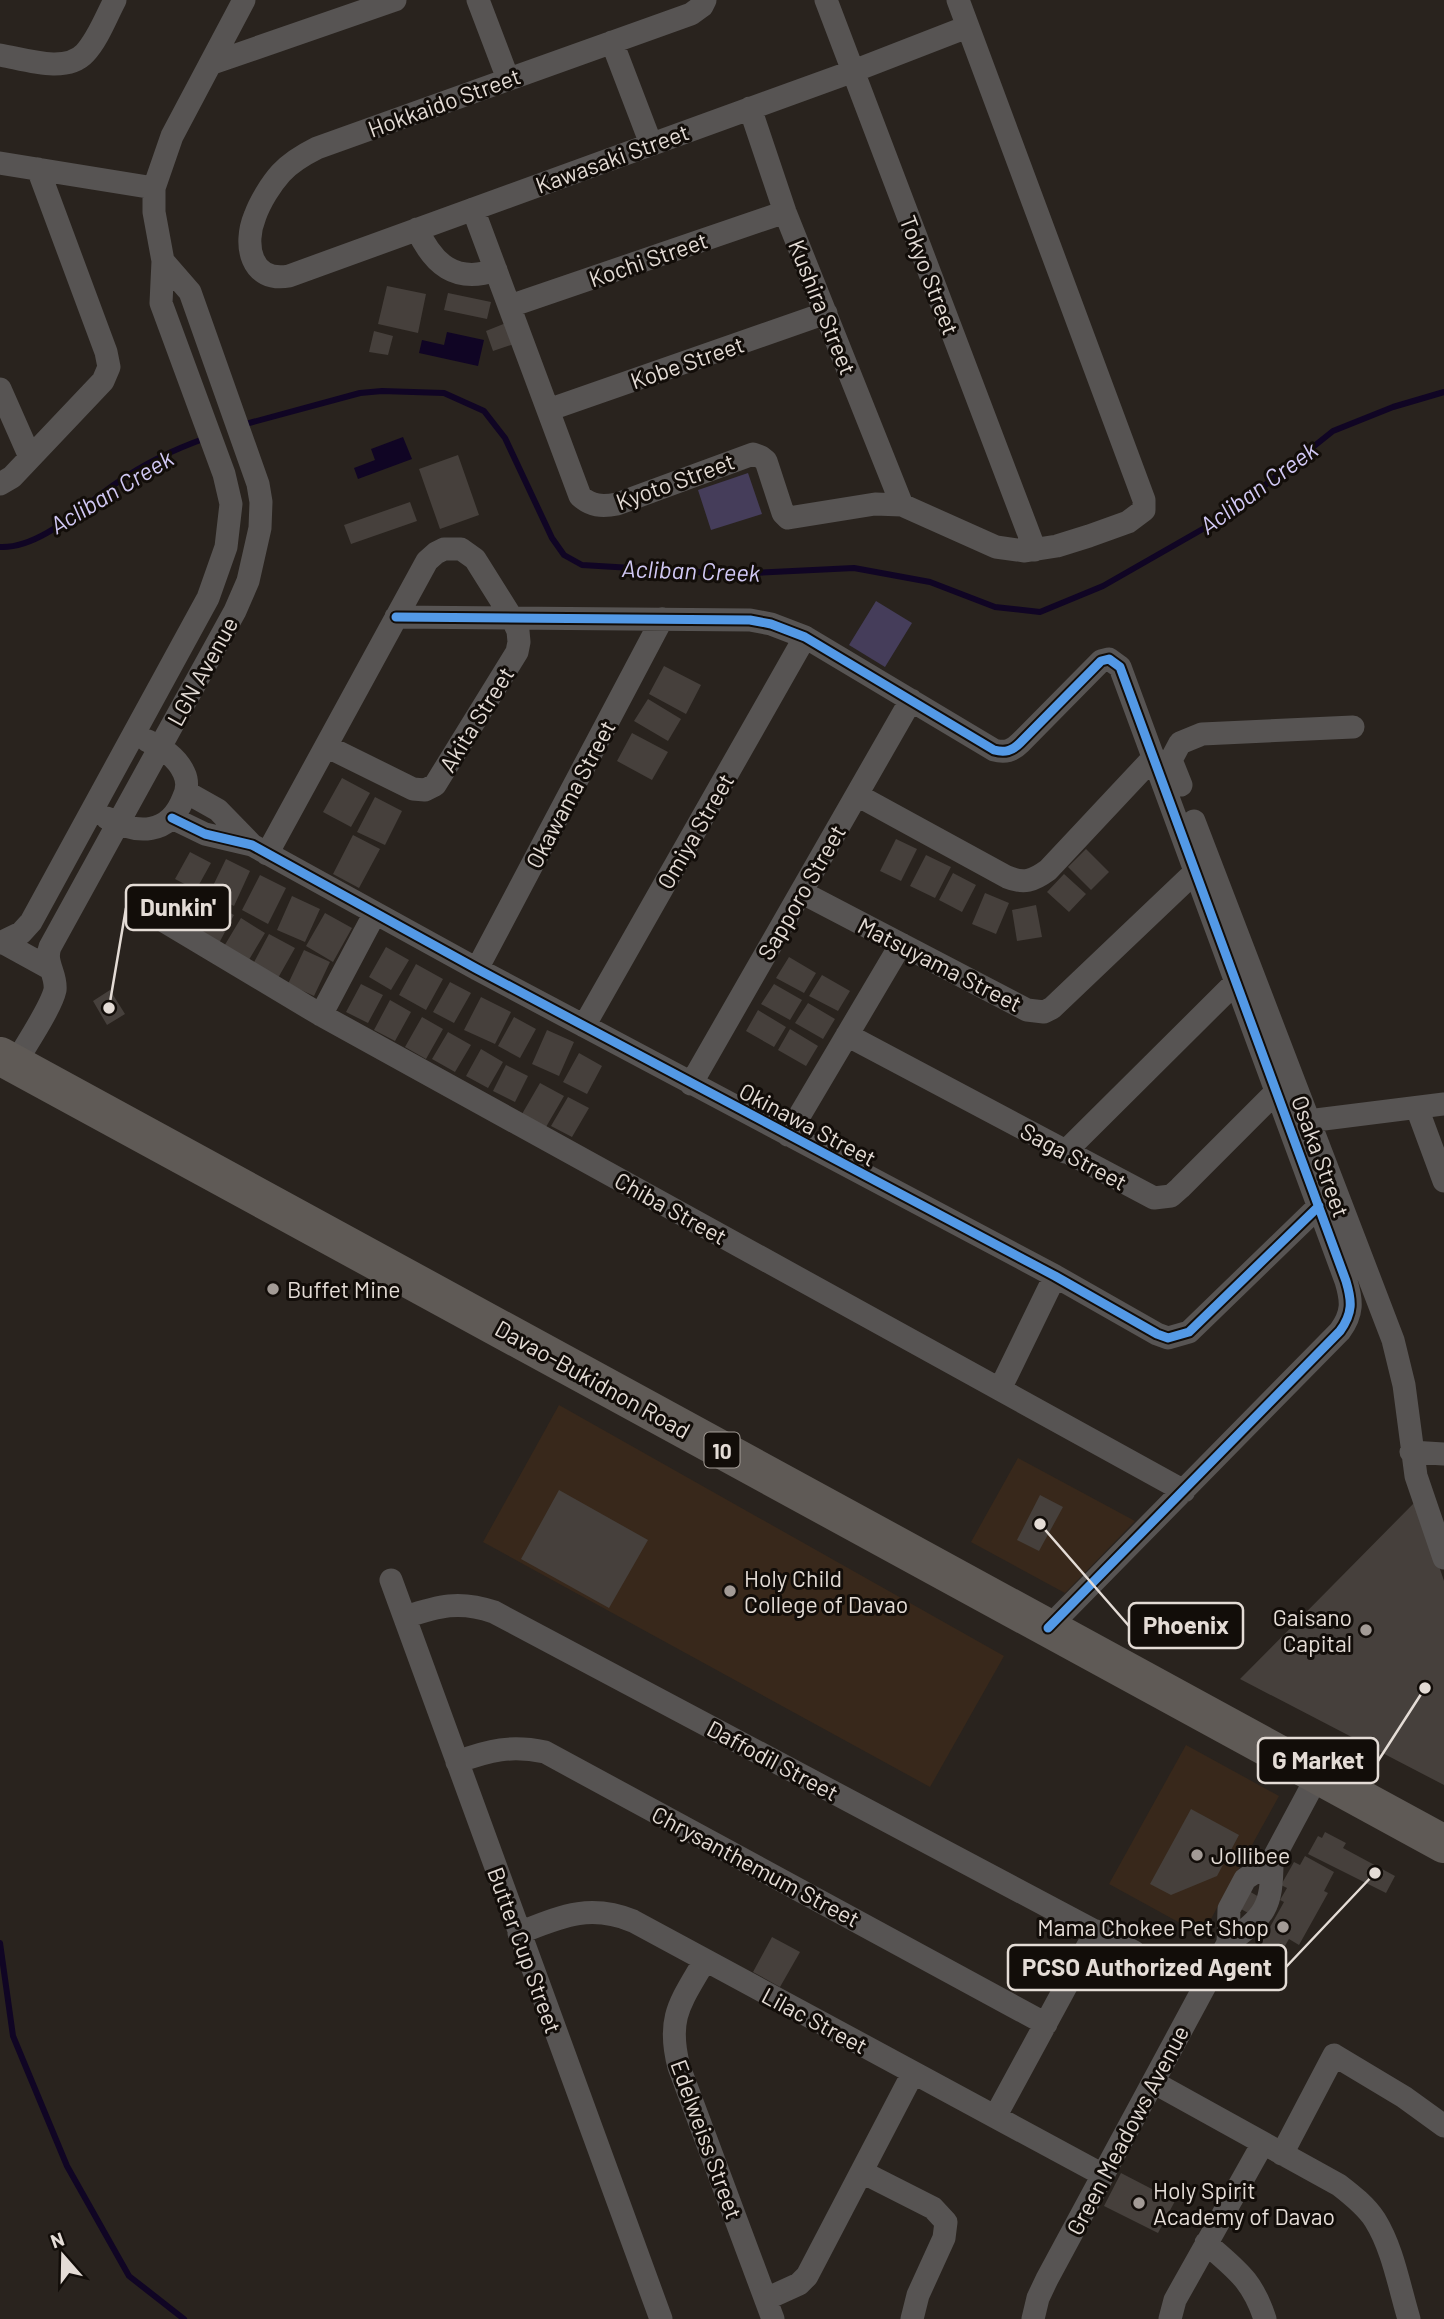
<svg xmlns="http://www.w3.org/2000/svg" width="1444" height="2319" font-family="Barlow,sans-serif">
<style>
.built{fill:#38281b}
.green{fill:#453d5a}
.water{fill:#100524}
.lines{fill:none;stroke-linecap:round;stroke-linejoin:round}
.stream{stroke:#100524;stroke-width:6}
.building{fill:#46403c}
.street{stroke:#575453;stroke-width:23}
.highway{stroke:#5f5a56;stroke-width:38}
.cycleway-casing{stroke:#120d09;stroke-width:13}
.cycleway{stroke:#5399e6;stroke-width:9}
.poi-dot{fill:#a39b96;stroke:#120d09;stroke-width:2.5}
.labels{text-anchor:middle;dominant-baseline:central;stroke-width:6;stroke-linejoin:round;paint-order:stroke}
.shield{fill:#120d09;stroke:#a59e98;stroke-width:2}
.shield-label{font-size:21px;font-weight:bold;fill:#e4dcd6}
.street-label{font-size:23px;fill:#e4dcd6;stroke:#120d09}
.poi-label{font-size:23px;fill:#e4dcd6;stroke:#120d09;text-anchor:start}
.water-label{font-size:24px;font-style:italic;fill:#d1c8f4;stroke:#120d09}
.leader{fill:none;stroke:#e4dcd6;stroke-width:2.5}
.callout-dot{fill:#e4dcd6;stroke:#120d09;stroke-width:2.5}
.callout{fill:#120d09;stroke:#e4dcd6;stroke-width:2.5}
.callout-label{font-size:24px;text-anchor:middle;font-weight:bold;fill:#e4dcd6}
</style>
<rect width="100%" height="100%" fill="#29231e"/>
<path class="built" d="M559,1405L1004,1656L930,1787L483,1542Z
M1018,1458L1135,1521L1065,1593L971,1542Z
M1186,1745L1279,1796L1202,1935L1109,1884Z"/>
<path class="green" d="M748,473L762,514L711,530L698,490Z
M876,601L912,623L885,667L849,645Z"/>
<path class="water" d="M447,332L484,340L478,366L419,353L422,340L444,345Z
M403,437L412,459L358,479L354,468L375,460L371,449Z"/>
<g class="lines">
<path class="stream" d="M242,425L360,393L382,391L444,393L484,411L505,438L552,538L564,555L582,565L732,574L854,568L930,582L995,607L1040,612L1103,586L1229,514L1333,431L1393,407L1444,392
M0,547C41,549 85,504 118,482C145,463 175,449 206,438
M0,1943L13,2036L67,2166L129,2276L184,2319"/>
</g>
<path class="building" d="M387,286L426,294L418,333L378,324Z
M448,293L491,302L487,319L444,310Z
M506,323L514,344L493,351L486,331Z
M374,331L393,336L388,355L369,352Z
M458,455L479,515L440,529L419,469Z
M410,502L417,521L351,544L344,525Z
M664,666L701,685L686,714L649,694Z
M648,699L681,719L668,741L634,721Z
M632,733L668,752L652,780L617,761Z
M342,778L370,793L351,827L323,812Z
M375,797L402,811L385,845L357,832Z
M353,835L380,849L359,888L333,874Z
M896,839L917,849L901,881L880,871Z
M1086,849L1109,872L1091,890L1068,867Z
M190,852L211,863L196,890L175,879Z
M926,855L951,867L935,898L910,886Z
M226,859L250,871L234,906L209,894Z
M953,873L976,885L962,912L939,900Z
M1064,874L1086,894L1069,912L1047,892Z
M260,875L286,888L268,924L242,910Z
M985,893L1009,903L996,934L972,924Z
M292,896L320,909L305,942L277,930Z
M211,903L234,915L218,945L195,933Z
M1036,905L1042,937L1017,941L1012,910Z
M325,913L352,928L333,962L306,946Z
M241,918L265,933L247,963L223,948Z
M269,934L295,948L278,978L253,964Z
M386,947L409,960L391,990L369,977Z
M304,950L330,962L314,996L288,984Z
M789,957L816,973L804,993L776,978Z
M416,964L443,979L426,1010L399,995Z
M822,975L850,991L838,1011L809,996Z
M450,982L471,993L454,1023L433,1012Z
M361,984L383,995L368,1023L346,1012Z
M774,984L802,1000L790,1020L761,1004Z
M110,990L125,1014L107,1025L93,1001Z
M481,997L511,1012L495,1044L464,1030Z
M390,1000L411,1012L395,1041L374,1030Z
M808,1003L835,1019L823,1039L795,1023Z
M758,1010L786,1027L774,1047L746,1031Z
M422,1017L443,1029L426,1059L405,1047Z
M514,1017L536,1029L520,1058L498,1046Z
M790,1029L818,1046L806,1066L778,1050Z
M547,1030L574,1042L559,1076L532,1064Z
M448,1032L471,1045L455,1072L432,1059Z
M481,1049L503,1062L488,1088L466,1076Z
M579,1053L602,1066L587,1094L563,1082Z
M506,1065L528,1076L515,1102L493,1091Z
M540,1083L564,1096L546,1127L522,1114Z
M568,1097L589,1108L572,1137L551,1126Z
M559,1490L648,1540L609,1608L521,1559Z
M1040,1495L1063,1507L1039,1551L1017,1540Z
M1417,1500L1444,1581V1785L1240,1679Z
M1191,1809L1239,1835L1217,1876L1171,1895L1150,1884Z
M1325,1832L1346,1843L1343,1848L1395,1876L1386,1893L1308,1854L1318,1836L1322,1838Z
M1305,1856L1334,1872L1324,1891L1328,1893L1299,1945L1289,1939L1276,1961L1281,1964L1275,1974L1251,1961L1284,1902L1280,1900L1287,1888L1281,1885L1294,1862L1300,1865Z
M1249,1891L1259,1897L1250,1914L1239,1908Z
M772,1937L800,1952L780,1987L753,1972Z
M1121,2173L1175,2201L1158,2233L1104,2206Z"/>
<g class="lines">
<path class="street" d="M478,0L508,79
M705,0L702,6L691,14L317,148C303,155 291,162 281,173C271,184 260,202 255,216C243,245 251,283 289,276L851,72L967,27
M826,0L1035,550
M612,42L651,144
M0,55C24,59 66,74 85,53C98,39 106,17 115,0
M210,64L395,0
M750,108L785,212L902,505
M0,163L154,188
M473,209L580,496C591,506 602,507 617,504L753,454L761,457L766,461L783,513L788,518L875,504L902,505L996,547L1025,551L1057,546L1089,536L1128,522L1144,510V500L958,0
M417,229C433,264 455,284 496,270
M510,306L785,212
M0,389L30,457
M548,410L826,313
M0,484L12,477L103,381L109,367L106,352L38,169
M396,617L750,620L771,624L805,637L994,750C1005,753 1012,751 1020,743L1101,661L1109,659L1120,667L1346,1281C1352,1301 1353,1313 1340,1331L1048,1628
M1181,785L1171,760L1180,743L1202,734L1353,727
M186,792L218,810L252,845
M857,795L1007,877C1024,884 1033,881 1048,870L1154,757
M107,818C137,835 169,835 183,799C187,791 188,781 184,773C177,757 162,748 148,741
M172,818L205,834L252,845L477,969L1055,1276L1157,1334L1168,1338L1189,1332L1319,1206
M1194,821L1393,1340L1404,1385L1416,1476L1444,1558
M267,854L427,561L436,553L444,549H461L475,559L512,618L518,631L519,642L517,652L435,785L425,790L413,789L326,746
M801,892L1027,1010L1044,1012L1052,1008L1196,871
M162,920L321,1015L1184,1491
M2,942L51,969
M0,943L21,933L31,922L208,598L226,547L231,504L224,474L161,303L163,261L154,212V188L172,136L244,0
M477,969L662,619
M321,1015L375,913
M584,1026L805,637
M847,1035L1154,1198L1171,1196L1180,1188L1277,1091
M15,1064C25,1046 51,1008 55,990C57,974 44,963 50,947L235,611L248,581L260,528L261,502L258,484L190,292L163,261
M691,1084L911,700
M1417,1108L1444,1181
M1308,1121L1444,1104
M788,1135L901,944
M1065,1152L1236,982
M1000,1389L1055,1276
M1411,1452L1444,1454
M391,1580L661,2319
M405,1617C439,1606 459,1600 494,1612L1134,1952
M457,1762C490,1750 511,1745 545,1752L1046,2024
M519,1933C560,1917 589,1903 633,1921L1103,2175
M1228,1943L1229,1909L1245,1879L1272,1861L1318,1775
M705,1960C681,2002 666,2017 679,2067L773,2319
M1153,2082L1339,2185C1352,2195 1366,2206 1375,2220C1393,2249 1399,2286 1409,2319
M995,2117L1096,1931
M1282,2154L1334,2055L1404,2097L1444,2126
M862,2172L933,2208L946,2222L944,2238L918,2295L912,2319
M1206,2243C1236,2270 1252,2279 1265,2319
M766,2299L799,2284L807,2276L913,2073
M1033,2319L1038,2298L1047,2279L1228,1943C1265,1916 1272,1908 1272,1861
M1170,2319L1175,2300L1263,2143"/>
<path class="highway" d="M0,1056L1444,1844"/>
<g class="cycleway-casing">
<path id="cycleway" d="M396,617L750,620L771,624L805,637L994,750C1005,753 1012,751 1020,743L1101,661L1109,659L1120,667L1346,1281C1352,1301 1353,1313 1340,1331L1048,1628
M172,818L205,834L252,845L477,969L1055,1276L1157,1334L1168,1338L1189,1332L1319,1206"/>
</g>
<use href="#cycleway" class="cycleway"/>
</g>
<g class="poi-dot">
<circle cx="273" cy="1289" r="7"/>
<circle cx="730" cy="1591" r="7"/>
<circle cx="1366" cy="1630" r="7"/>
<circle cx="1197" cy="1855" r="7"/>
<circle cx="1283" cy="1927" r="7"/>
<circle cx="1139" cy="2203" r="7"/>
</g>
<g class="labels">
<rect class="shield" x="704.5" y="1432.5" width="35" height="35" rx="5"/>
<g class="shield-label">
<text x="722" y="1450">10</text>
</g>
<g class="street-label">
<text transform="translate(444 102) rotate(-20)">Hokkaido Street</text>
<text transform="translate(612 158) rotate(-20)">Kawasaki Street</text>
<text transform="translate(648 259) rotate(-19)">Kochi Street</text>
<text transform="translate(930 275) rotate(69)">Tokyo Street</text>
<text transform="translate(823 307) rotate(68)">Kushira Street</text>
<text transform="translate(687 362) rotate(-19)">Kobe Street</text>
<text transform="translate(675 481) rotate(-20)">Kyoto Street</text>
<text transform="translate(202 671) rotate(-61)">LGN Avenue</text>
<text transform="translate(476 719) rotate(-58)">Akita Street</text>
<text transform="translate(570 794) rotate(-62)">Okawama Street</text>
<text transform="translate(695 831) rotate(-60)">Omiya Street</text>
<text transform="translate(801 892) rotate(-60)">Sapporo Street</text>
<text transform="translate(940 964) rotate(27)">Matsuyama Street</text>
<text transform="translate(808 1124) rotate(28)">Okinawa Street</text>
<text transform="translate(1074 1156) rotate(28)">Saga Street</text>
<text transform="translate(1321 1156) rotate(70)">Osaka Street</text>
<text transform="translate(671 1208) rotate(29)">Chiba Street</text>
<text transform="translate(593 1379) rotate(29)">Davao-Bukidnon Road</text>
<text transform="translate(773 1760) rotate(28)">Daffodil Street</text>
<text transform="translate(756 1866) rotate(28)">Chrysanthemum Street</text>
<text transform="translate(525 1950) rotate(70)">Butter Cup Street</text>
<text transform="translate(815 2020) rotate(28)">Lilac Street</text>
<text transform="translate(1127 2130) rotate(-62)">Green Meadows Avenue</text>
<text transform="translate(707 2139) rotate(70)">Edelweiss Street</text>
</g>
<g class="poi-label">
<text x="287" y="1289">Buffet Mine</text>
<text x="744" y="1578">Holy Child<tspan x="744" dy="26">College of Davao</tspan></text>
<text x="1352" y="1617" text-anchor="end">Gaisano<tspan x="1352" dy="26">Capital</tspan></text>
<text x="1211" y="1855">Jollibee</text>
<text x="1269" y="1927" text-anchor="end">Mama Chokee Pet Shop</text>
<text x="1153" y="2190">Holy Spirit<tspan x="1153" dy="26">Academy of Davao</tspan></text>
</g>
<g class="water-label">
<text transform="translate(1258 487) rotate(-36)">Acliban Creek</text>
<text transform="translate(111 491) rotate(-31)">Acliban Creek</text>
<text transform="translate(691 570) rotate(2)">Acliban Creek</text>
</g>
</g>
<path class="leader" d="M109 1008L126 908M1040 1524L1129 1626M1425 1688L1378 1761M1375 1873L1286 1967"/>
<g class="callout-dot">
<circle cx="109" cy="1008" r="7"/>
<circle cx="1040" cy="1524" r="7"/>
<circle cx="1425" cy="1688" r="7"/>
<circle cx="1375" cy="1873" r="7"/>
</g>
<g class="callout">
<rect x="126" y="885" width="104" height="45" rx="7"/>
<rect x="1129" y="1603" width="114" height="45" rx="7"/>
<rect x="1258" y="1738" width="120" height="45" rx="7"/>
<rect x="1008" y="1945" width="278" height="45" rx="7"/>
</g>
<g class="callout-label">
<text x="178" y="916">Dunkin'</text>
<text x="1186" y="1634">Phoenix</text>
<text x="1318" y="1769">G Market</text>
<text x="1147" y="1976">PCSO Authorized Agent</text>
</g>
<g transform="translate(63 2256) rotate(340)" stroke="#120d09" stroke-width="5" paint-order="stroke">
<path d="M0-5L12 26L0 18L-12 26Z" fill="#e4dcd6"/>
<text y="-10" font-size="19" font-weight="bold" text-anchor="middle" fill="#e4dcd6">N</text>
</g>
</svg>
